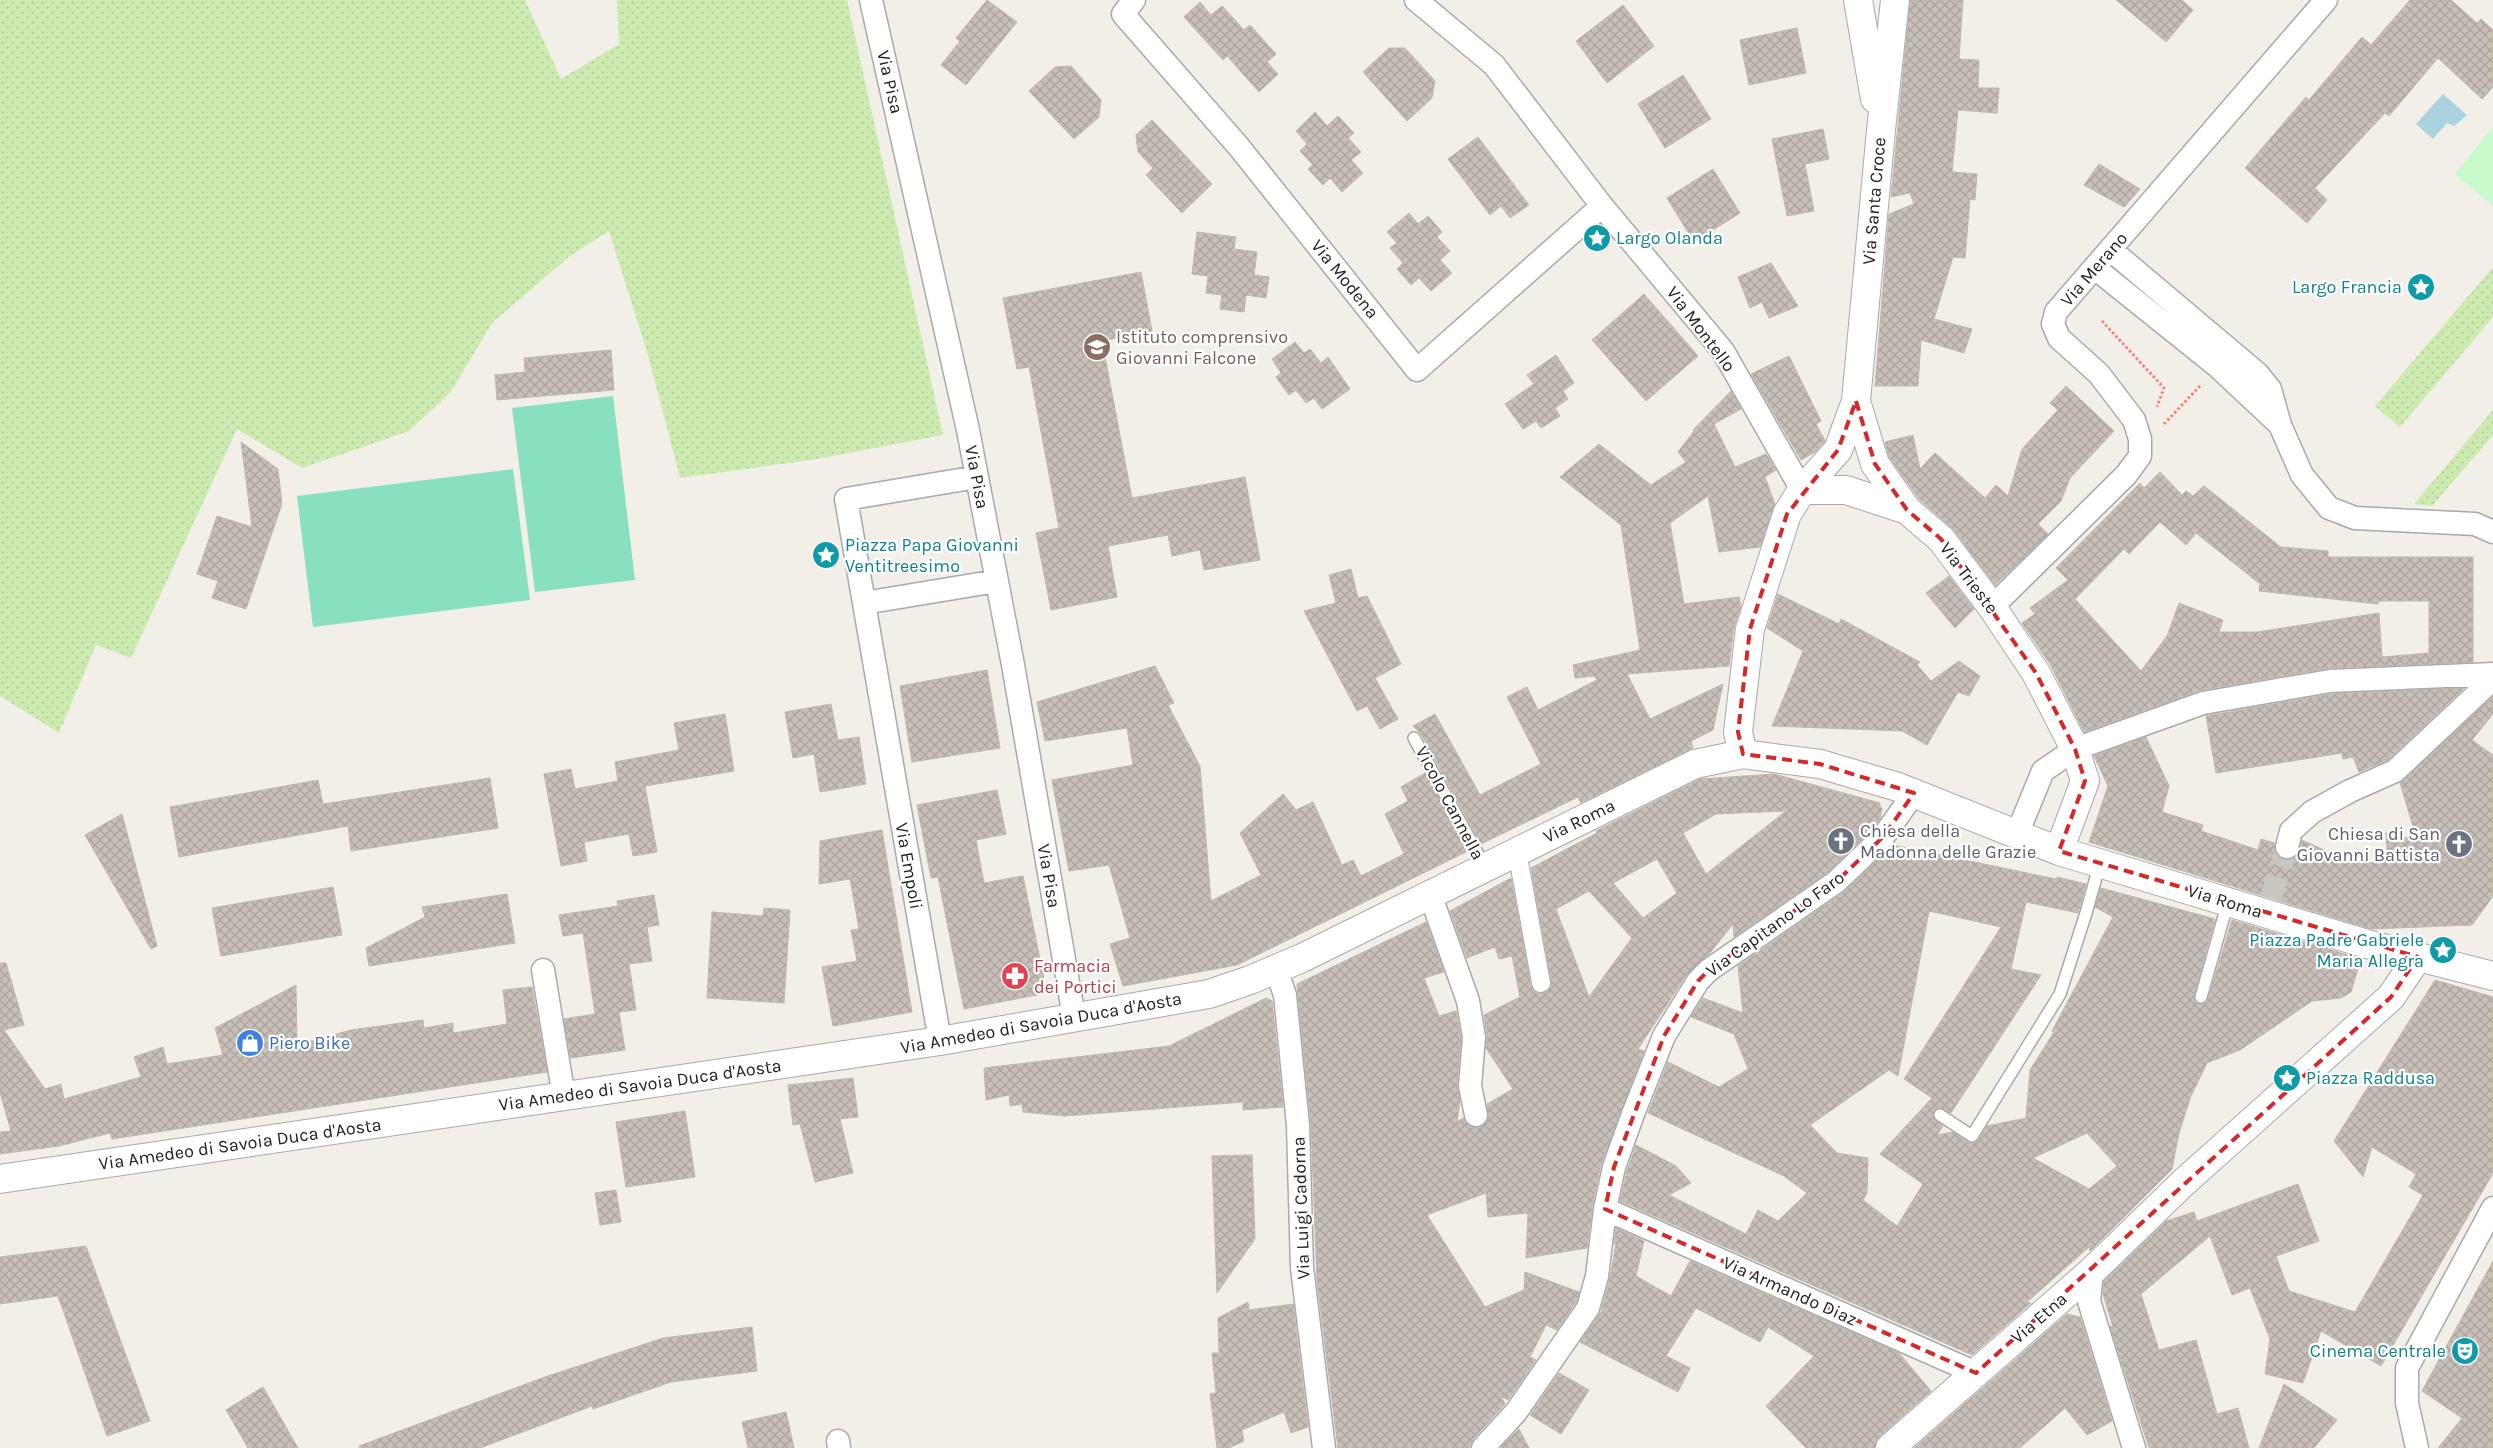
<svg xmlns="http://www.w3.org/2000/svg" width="2493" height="1448" font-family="Karla,sans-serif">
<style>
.grass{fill:url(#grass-dots)}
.park{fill:#c8facc}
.pitch{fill:#88e0be}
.water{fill:#aad3df}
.building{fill:url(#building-cross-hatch);stroke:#c4b6ab;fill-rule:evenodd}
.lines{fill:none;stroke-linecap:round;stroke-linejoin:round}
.minor-tunnel{stroke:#c8c6c1;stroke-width:22;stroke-dasharray:22 11;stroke-linecap:butt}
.service-casing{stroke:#a9a9a9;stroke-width:14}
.pedestrian-casing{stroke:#a9a9a9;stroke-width:20}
.minor-casing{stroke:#a9a9a9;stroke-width:25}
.tertiary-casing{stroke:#a9a9a9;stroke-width:30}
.path{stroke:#fa8072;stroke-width:3;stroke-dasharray:2.5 2.5;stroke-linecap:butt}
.service{stroke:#fff;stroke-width:11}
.pedestrian{stroke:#fff;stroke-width:18}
.minor{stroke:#fff;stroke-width:22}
.tertiary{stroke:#fff;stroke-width:28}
.marked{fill:none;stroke:#d62828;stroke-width:4;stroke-dasharray:10 6;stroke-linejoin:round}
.labels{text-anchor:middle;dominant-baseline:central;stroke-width:4.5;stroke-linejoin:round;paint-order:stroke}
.street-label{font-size:18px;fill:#222;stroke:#fff}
.culture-label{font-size:18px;fill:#0d838f;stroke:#fff;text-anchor:start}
.education-label{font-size:18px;fill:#785e54;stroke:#fff;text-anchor:start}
.worship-label{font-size:18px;fill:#5b616d;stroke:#fff;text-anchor:start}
.health-label{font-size:18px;fill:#be3a42;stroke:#fff;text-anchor:start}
.shop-label{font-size:18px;fill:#366cbe;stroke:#fff;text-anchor:start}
</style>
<defs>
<pattern id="grass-dots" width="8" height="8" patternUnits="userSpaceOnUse" patternTransform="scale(1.25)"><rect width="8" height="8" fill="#cdebb0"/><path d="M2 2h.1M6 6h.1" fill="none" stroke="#b0c997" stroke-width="1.8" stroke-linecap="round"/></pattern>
<pattern id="building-cross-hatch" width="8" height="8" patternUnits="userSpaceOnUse" patternTransform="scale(1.25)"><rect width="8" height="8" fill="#c7bfb8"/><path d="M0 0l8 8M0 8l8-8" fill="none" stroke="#aba49e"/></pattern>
</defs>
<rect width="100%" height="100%" fill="#f2efe9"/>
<path class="grass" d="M0,0H525L561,79L619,44L617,0H847L943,435L811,460L680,478L648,355L609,231L570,256L492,323L450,393L409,431L302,468L237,429L131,658L96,645L59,733L0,696Z
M2493,267V317L2400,427L2375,406Z
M2493,410V435L2432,506L2414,504Z"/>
<path class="park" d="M2493,127V206L2455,174Z"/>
<path class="pitch" d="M613,396L635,580L535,592L512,408Z
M513,469L530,600L313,627L297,496Z"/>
<path class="water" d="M2443,94L2467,115L2454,126L2447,123L2433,139L2416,124Z"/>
<path class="building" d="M987,0L1017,22L966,85L941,65L960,41L956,38Z
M1910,0H1963L1959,59L1979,60L1978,88H1999L1997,113L1958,110L1952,172L1977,174L1975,200L1970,199L1965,258L1953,257L1934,319L1972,329L1964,353L1921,340L1918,386H1875L1889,214L1914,204L1910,193L1891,197Z
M2116,0H2182L2193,10L2166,42Z
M2410,0H2451L2477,23L2481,19L2493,30V87L2482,99L2438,58L2389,116L2385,113L2315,188L2327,200L2307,223L2245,168L2306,97L2309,100L2362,37L2371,45Z
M1200,2L1211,15L1222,6L1244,30L1250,25L1276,54L1267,62L1278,74L1259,92L1227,56L1223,60L1184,17Z
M1623,5L1654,46L1607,83L1576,41Z
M1797,28L1806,73L1749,85L1740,40Z
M1389,48H1405L1435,81L1432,98L1407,121L1363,72Z
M1071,66L1101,100L1099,117L1074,139L1029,91L1055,67Z
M1683,75L1711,119L1665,148L1638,104Z
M1315,112L1327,126L1338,116L1354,133L1348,138L1361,152L1351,160L1363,173L1342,192L1330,178L1323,185L1308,169L1313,165L1300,151L1307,144L1296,131Z
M1152,120L1212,184L1182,213L1146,175L1153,168L1138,152L1136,135Z
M1823,129L1829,159L1805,164L1814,211L1787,216L1772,139Z
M1478,137L1529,205L1510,218L1501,206L1490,215L1448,159Z
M2099,164L2140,189L2124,207L2084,185Z
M1713,169L1740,213L1694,242L1667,198Z
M1409,213L1418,224L1428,216L1442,232L1437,237L1450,251L1440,260L1452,273L1431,291L1419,278L1411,285L1397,269L1403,263L1390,248L1397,243L1387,232Z
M1197,232L1236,237L1234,249L1257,252L1254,275L1269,277L1266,298L1246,295L1244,312L1220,309L1222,295L1206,293L1208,276L1192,274Z
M1771,263L1798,306L1769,318L1762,302L1750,308L1738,277Z
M1141,272L1152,331L1102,341L1132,498L1245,477L1260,560L1204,570L1200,550L1172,556L1168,535L1108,546L1117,597L1051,610L1036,533L1059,528L1029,367L1017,369L1003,298Z
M1644,294L1698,356L1646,401L1592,340Z
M1295,342L1304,353L1310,349L1321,363L1328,357L1350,389L1322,409L1314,398L1306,403L1296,390L1289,395L1276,377L1281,373L1272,359Z
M611,350L614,390L497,400L495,375L525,372L524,358Z
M1556,355L1574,383L1563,391L1568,399L1555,408L1560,416L1541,428L1536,421L1523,429L1505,404L1534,384L1527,375Z
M1789,356L1821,421L1816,424L1825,441L1815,452L1801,460L1751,374Z
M2066,386L2114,431L2070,478L2061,501L2038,524L2048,534L1995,585L1953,529L1919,499L1889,457L1885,442L1913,435L1920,469L1935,453L1985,498L1996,485L2008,496L2022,449L2058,410L2050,403Z
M1731,391L1741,409L1714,424L1735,467L1766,454L1776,470L1765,477L1775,504L1760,547L1719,552L1708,496L1670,523L1684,604L1739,597L1741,606L1734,627L1729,666L1627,674L1650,719L1723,684L1713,730L1691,741L1693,748L1581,803L1578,797L1481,844L1421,734L1413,726L1435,714L1480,795L1541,764L1507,697L1527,687L1538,710L1597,680L1595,676L1575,678L1573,665L1640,650L1621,525L1560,477L1599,444L1651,485L1686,462L1678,452L1694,431L1693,430Z
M241,442L278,469L282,504L246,609L212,598L218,581L197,574L217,516L252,527Z
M2160,472L2182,495L2186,491L2193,496L2204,486L2281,547L2328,551V557H2473V662L2329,668L2201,690L2084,732L2050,664L2022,623L2035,614L2030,608L2068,580L2056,568L2140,483L2144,488ZM2160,522L2186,545L2196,533L2260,584L2259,591L2378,604V601H2429V653L2382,657L2379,613L2257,632H2219L2223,620L2179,603L2167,636L2141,671L2075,599L2124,549L2129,554Z
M1351,569L1358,598L1367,596L1401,664L1375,678L1398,719L1380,729L1367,706L1357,711L1304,611L1336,603L1329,575Z
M1949,576L1974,609L1955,628L1926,593Z
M1778,594L1839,624L1841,619L1920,662L1917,665L1931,681L1959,661L1980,676L1969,696L1958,692L1927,745L1902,731L1772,726L1803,651L1767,628Z
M1155,666L1174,703L1168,705L1200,766L1211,901L1261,875L1240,833L1283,794L1296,810L1313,802L1342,865L1353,860L1361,876L1404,854L1385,814L1408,801L1401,787L1425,773L1468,851L1237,965L1123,986L1110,944L1130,938L1109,865L1069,871L1052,780L1133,765L1127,728L1045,741L1037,702Z
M987,670L1000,748L912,762L900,686Z
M2464,688L2388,760L2359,772L2353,757L2343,759L2342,753L2216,773L2206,716L2331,694Z
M2493,697V714L2472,740L2493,755V896L2472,925L2371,929L2089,842L2108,786L2094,756L2146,737L2169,786L2162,812L2203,825L2201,831L2258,850L2261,839L2274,843L2275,851L2284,860L2291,859L2297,856L2302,840L2333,854L2362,863L2388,862L2386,833L2417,840L2400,783Z
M831,704L838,740L859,737L866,784L820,792L814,754L793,758L785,712Z
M725,714L734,771L645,786L657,852L633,856L629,834L584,842L587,861L561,866L544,774L571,769L575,789L618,781L615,762L679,750L674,723Z
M1774,774L1880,803V807L1882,808L1880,819L1873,828L1828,872L1734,937L1733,924L1710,953L1687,974L1638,1049L1644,1051L1601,1164L1592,1207L1587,1248L1526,1258L1528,1213L1488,1217L1486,1193L1427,1215L1485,1307L1524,1290L1525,1272L1579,1292L1576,1302L1557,1330L1546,1325L1530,1357L1536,1360L1508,1400L1501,1396L1505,1404L1473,1439L1469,1448H1338L1317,1281L1311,1125L1297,984L1426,922L1444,972L1424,978L1439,1016L1456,1011L1461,1038L1457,1085L1460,1101L1457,1122L1463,1118L1471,1127L1479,1128L1488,1120L1487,1104L1513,1089L1486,1048L1487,1035L1484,1015L1520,997L1512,956L1499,959L1495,947L1467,958L1450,911L1511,878L1531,985L1537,993H1543L1551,987V981L1531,868L1597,833L1596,831L1700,779ZM1786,811L1706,874L1683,833L1716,814ZM1657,859L1677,893L1643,918L1613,883ZM1589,891L1632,938L1589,997L1556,909Z
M490,778L498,828L351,851L348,826L179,857L170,807L318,780L323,804Z
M997,790L1006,834L976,840L984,883L1023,876L1047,993L964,1009L938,877L931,878L917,805Z
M122,814L157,946L151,949L85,835Z
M882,830L912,1012L833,1026L822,967L857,961L851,930L859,929L850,879L819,884L820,841Z
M1893,845L2056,879L2057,877L2086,884L2078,913L2026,902L2011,969L2041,975L1951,1113L1941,1108L1934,1111V1119L1943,1126L1937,1135L1953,1132L1972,1143L1978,1140L1987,1126L2026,1118L2030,1070L2054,1032L2052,1031L2113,917L2095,907L2101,888L2215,919L2194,995L2195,1002L2199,1004L2206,1003L2208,999L2232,920L2361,959L2351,992L2341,998L2312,1001L2240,1050L2207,1063L2191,1096L2179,1133L2172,1169L2090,1251L2089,1247L2027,1302L2031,1303L1972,1355L1620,1201L1627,1171L1636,1145L1676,1166L1691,1183L1669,1195L1746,1234L1758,1210L1778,1221L1807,1193L1784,1176L1648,1113L1668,1062L1719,1087L1748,1069L1734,1034L1691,1017L1703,998L1743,1013L1738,966L1843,893ZM1929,911L2001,927L1904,1079L1932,1098L1880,1154L1923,1184L1897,1226L1863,1200L1867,1193L1868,1158L1837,1153L1810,1125L1889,1070L1898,1076ZM2087,1133L2117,1166L2089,1189L2033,1158Z
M333,887L342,935L221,956L212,908Z
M507,894L515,943L369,966L366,948L425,917L422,907Z
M654,895L659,925L647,927L652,961L629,964L636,1010L619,1012L625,1050L571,1058L564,1019L595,1014L583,933L563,936L559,915L618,906L617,901Z
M764,908L790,910L784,1003L707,998L712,912L763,916Z
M0,963H6L24,1025L4,1030L45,1089L61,1084L64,1099L141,1077L134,1057L163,1047L167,1064L223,1055L215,1028L296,985L297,1045L351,1030L423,1020L424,1028L453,1023V1033L507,1024L503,990L532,987L547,1072L112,1139L110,1133L59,1146L0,1154V1132L11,1131L0,1093Z
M2435,980L2493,997V1173L2381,1366L2321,1331L2303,1383L2265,1374L2270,1339L2250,1288L2232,1295L2210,1236L2141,1294L2159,1350L2196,1340L2217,1414L2238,1408L2249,1448H2149L2110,1326L2113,1327L2103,1294L2104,1281L2166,1221L2194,1212L2197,1221L2298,1184L2319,1241L2276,1256L2289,1291L2355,1312L2423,1195L2409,1187L2416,1174L2372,1147L2363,1177L2334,1141Z
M1266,998L1272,1001L1283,1107L1243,1110V1102L1065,1116L1023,1112L1022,1104L1010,1106L1009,1095L986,1100L984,1068L1169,1046Z
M853,1078L858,1117L840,1119L853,1173L815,1182L800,1124L793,1125L788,1085Z
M685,1111L695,1177L626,1187L616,1122Z
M1252,1155L1255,1239L1217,1293L1212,1156Z
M616,1190L621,1222L600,1225L595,1193Z
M1616,1228L1644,1241L1636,1276L1671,1296L1690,1261L1899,1353L1931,1391L1880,1436L1875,1448H1806L1766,1406L1814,1356L1768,1327L1760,1342L1696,1308L1666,1356L1690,1368L1678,1392L1580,1342L1601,1312L1610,1278L1616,1243L1614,1244Z
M86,1246L150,1421L107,1436L58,1296L0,1304V1257Z
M2493,1261V1448H2438L2462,1418L2422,1391Z
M1248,1302L1249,1310L1293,1304L1308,1427L1291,1433L1284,1412L1242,1430L1244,1441L1229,1448H1217L1210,1394L1216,1393L1212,1353H1219L1218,1318Z
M2067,1314L2080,1317L2112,1421L2087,1435L2065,1408L2020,1448H1914Z
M752,1327L757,1371L671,1382L593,1409L592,1406L480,1448H360L359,1446L542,1378L663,1338Z
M1559,1373L1589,1390L1561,1434L1530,1415Z
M2284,1384L2337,1420L2314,1448H2259Z
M263,1387L298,1448H248L226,1410Z
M786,1412L794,1448H748L742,1422Z
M1519,1429L1529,1448H1502L1501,1447Z"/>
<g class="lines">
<path class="minor-tunnel" d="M2271,898L2287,847"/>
<g class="service-casing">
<path id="service" d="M1414,738L1485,867
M2201,997L2228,902
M1940,1115L1972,1136L2060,994L2086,913L2100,863"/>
</g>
<g class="pedestrian-casing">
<path id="pedestrian" d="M1517,851L1541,983"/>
</g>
<g class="minor-casing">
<path id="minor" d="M871,0L968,430L1013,665L1074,1017
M1134,0L1123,14L1239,147L1417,370L1602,206
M1416,0L1494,65L1602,206L1723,351L1802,490
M2111,250L2258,374L2270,389L2280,425L2302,475L2329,508L2355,518L2475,524L2493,532
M2096,269L2217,366L2280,425
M977,477L846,499L864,603L997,581
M864,603L940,1041
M1992,607L2126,475L2140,456V439L2134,420L2099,374L2059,338L2053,324L2056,312L2326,0
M2017,834L2043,771L2075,749L2203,703L2330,681L2493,674
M2287,847L2291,831L2312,812L2350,791L2395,771L2493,679
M1430,894L1468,1001L1474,1037L1470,1086L1476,1115
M1276,969L1285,995L1298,1125L1302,1268L1324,1448
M543,970L564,1097
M1605,1209L1976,1373
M2092,1271L2089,1301L2134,1448
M838,1441L839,1448
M1483,1448L1516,1412L1588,1308L1597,1276L1605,1209L1614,1167L1633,1114L1664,1036L1698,981L1709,970L1836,882L1883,837L1914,793
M2417,1448L2407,1403V1368L2493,1208"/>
</g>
<g class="tertiary-casing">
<path id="tertiary" d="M1858,0L1875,99
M1856,401L1875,464L1907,510
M1802,490H1846L1907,510L1941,539L1992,607L2036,673L2075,749L2085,781L2059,851
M1743,754L1738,732L1750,629L1787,514L1802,490L1838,450L1856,401L1881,130L1895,0
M0,1179L940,1041L1209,994L1250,980L1302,958L1695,764L1743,754L1820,764L1898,787L2059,851L2367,944L2493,976
M1890,1448L2092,1271L2183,1183L2391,997L2418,957"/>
</g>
<path class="path" d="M2102,321L2164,388L2157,407
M2164,424L2200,386"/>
<use href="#service" class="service"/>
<use href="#pedestrian" class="pedestrian"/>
<use href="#minor" class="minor"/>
<use href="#tertiary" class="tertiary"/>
</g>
<path class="marked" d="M1856,401L1875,464L1907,510L1941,539L2036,673L2075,749L2085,781L2059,851L2418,957L2391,997L1976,1373L1605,1209L1614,1167L1664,1036L1698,981L1709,970L1836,882L1883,837L1914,793L1820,764L1743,754L1738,732L1750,629L1787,514L1838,450Z"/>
<defs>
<g id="sight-disc" transform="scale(1.4375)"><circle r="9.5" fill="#0f9aa8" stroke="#fff"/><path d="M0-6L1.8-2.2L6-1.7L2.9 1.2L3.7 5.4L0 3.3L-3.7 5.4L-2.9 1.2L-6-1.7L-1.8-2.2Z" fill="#fff"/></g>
<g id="school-disc" transform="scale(1.4375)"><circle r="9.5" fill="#8d6e63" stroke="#fff"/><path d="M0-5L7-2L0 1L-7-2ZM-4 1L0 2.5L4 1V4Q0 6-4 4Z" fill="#fff"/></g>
<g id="church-disc" transform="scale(1.4375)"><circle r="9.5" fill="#6b7280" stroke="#fff"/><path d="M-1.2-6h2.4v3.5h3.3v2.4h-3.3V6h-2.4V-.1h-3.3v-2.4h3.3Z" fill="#fff"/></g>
<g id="pharmacy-disc" transform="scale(1.4375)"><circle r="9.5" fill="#e0444e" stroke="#fff"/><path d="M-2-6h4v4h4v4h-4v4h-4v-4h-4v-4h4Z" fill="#fff"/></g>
<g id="shop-disc" transform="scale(1.4375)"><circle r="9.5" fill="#3f7fe0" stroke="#fff"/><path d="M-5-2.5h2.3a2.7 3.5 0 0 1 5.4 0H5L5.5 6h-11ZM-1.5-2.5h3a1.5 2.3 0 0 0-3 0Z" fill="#fff"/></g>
<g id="theatre-disc" transform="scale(1.4375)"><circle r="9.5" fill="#0f9aa8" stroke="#fff"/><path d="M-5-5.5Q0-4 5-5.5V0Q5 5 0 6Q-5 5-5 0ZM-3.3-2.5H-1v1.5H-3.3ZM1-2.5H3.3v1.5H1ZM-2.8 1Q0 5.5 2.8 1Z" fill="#fff"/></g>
</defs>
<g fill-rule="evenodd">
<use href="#sight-disc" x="1597" y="238"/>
<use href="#sight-disc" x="2421" y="287"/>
<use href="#school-disc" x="1097" y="347"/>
<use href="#sight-disc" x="826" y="555"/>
<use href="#church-disc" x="1841" y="841"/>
<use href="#church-disc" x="2459" y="844"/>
<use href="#sight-disc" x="2443" y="950"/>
<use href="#pharmacy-disc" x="1015" y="976"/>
<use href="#shop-disc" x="250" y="1043"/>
<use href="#sight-disc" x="2287" y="1078"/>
<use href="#theatre-disc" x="2465" y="1351"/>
</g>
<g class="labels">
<g class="street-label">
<text transform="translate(890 82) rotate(77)">Via Pisa</text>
<text transform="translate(1874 201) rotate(-85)">Via Santa Croce</text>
<text transform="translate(2094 269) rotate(-49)">Via Merano</text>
<text transform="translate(1345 279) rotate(51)">Via Modena</text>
<text transform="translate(1701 329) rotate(53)">Via Montello</text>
<text transform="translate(977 477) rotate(79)">Via Pisa</text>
<text transform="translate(1969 578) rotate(53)">Via Trieste</text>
<text transform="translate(1450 803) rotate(62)">Vicolo Cannella</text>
<text transform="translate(1579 821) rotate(-26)">Via Roma</text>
<text transform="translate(909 866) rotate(80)">Via Empoli</text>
<text transform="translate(1049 876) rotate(80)">Via Pisa</text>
<text transform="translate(2225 901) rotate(17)">Via Roma</text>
<text transform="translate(1775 924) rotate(-36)">Via Capitano Lo Faro</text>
<text transform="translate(1041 1023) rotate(-10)">Via Amedeo di Savoia Duca d'Aosta</text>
<text transform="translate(640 1085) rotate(-8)">Via Amedeo di Savoia Duca d'Aosta</text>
<text transform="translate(240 1144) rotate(-8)">Via Amedeo di Savoia Duca d'Aosta</text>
<text transform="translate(1301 1208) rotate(-92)">Via Luigi Cadorna</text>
<text transform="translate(1790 1291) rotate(24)">Via Armando Diaz</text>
<text transform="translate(2039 1318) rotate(-41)">Via Etna</text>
</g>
<g class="culture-label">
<text x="1616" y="238">Largo Olanda</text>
<text x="2402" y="287" text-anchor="end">Largo Francia</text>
<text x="845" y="545">Piazza Papa Giovanni<tspan x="845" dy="21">Ventitreesimo</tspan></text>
<text x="2424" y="940" text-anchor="end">Piazza Padre Gabriele<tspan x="2424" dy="21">Maria Allegra</tspan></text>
<text x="2306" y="1078">Piazza Raddusa</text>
<text x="2446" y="1351" text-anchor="end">Cinema Centrale</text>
</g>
<g class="education-label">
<text x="1116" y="337">Istituto comprensivo<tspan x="1116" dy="21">Giovanni Falcone</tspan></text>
</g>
<g class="worship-label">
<text x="1860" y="831">Chiesa della<tspan x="1860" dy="21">Madonna delle Grazie</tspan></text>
<text x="2440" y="834" text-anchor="end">Chiesa di San<tspan x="2440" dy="21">Giovanni Battista</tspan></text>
</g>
<g class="health-label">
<text x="1034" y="966">Farmacia<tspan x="1034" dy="21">dei Portici</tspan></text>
</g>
<g class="shop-label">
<text x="269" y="1043">Piero Bike</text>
</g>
</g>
</svg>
